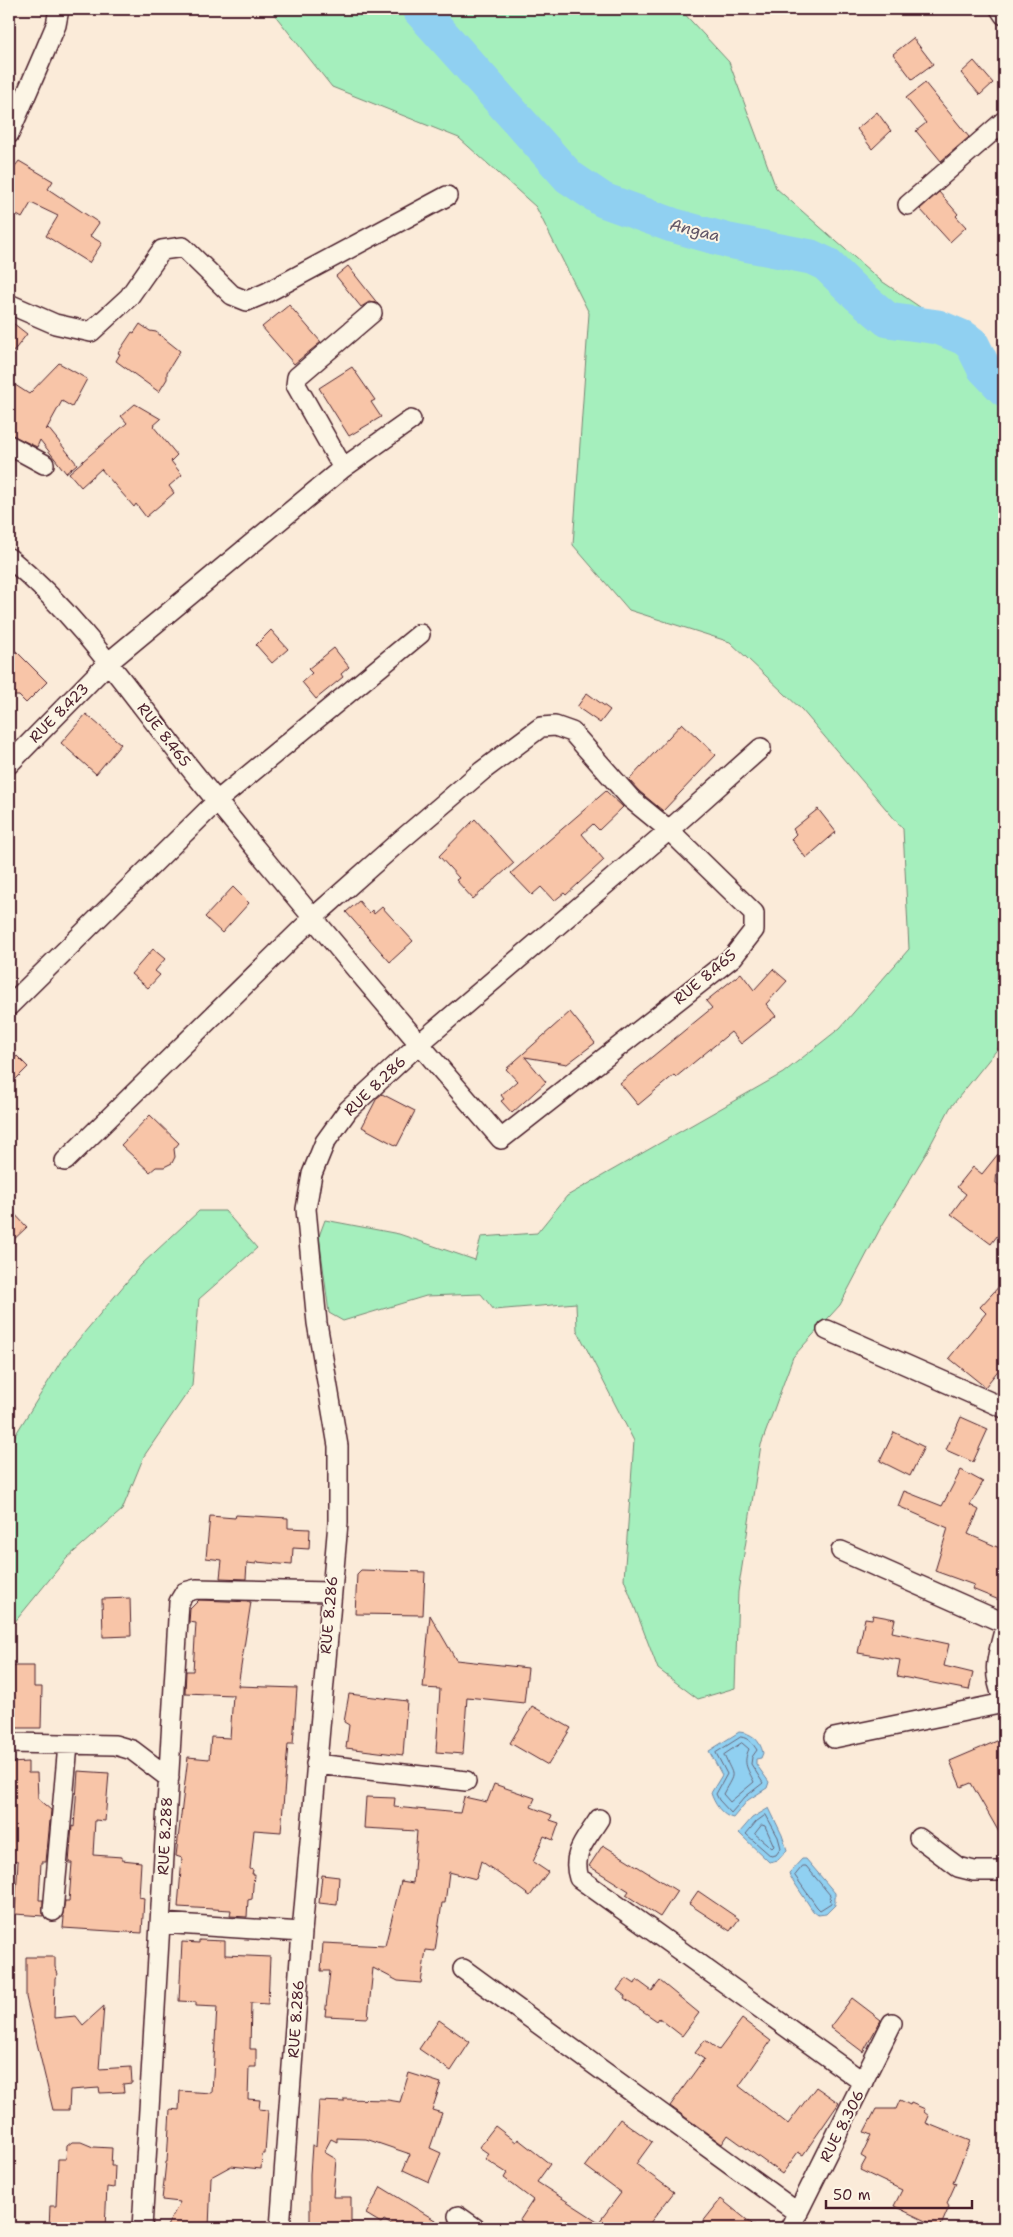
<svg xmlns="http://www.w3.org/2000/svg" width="1013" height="2237" font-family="'Shantell Sans',sans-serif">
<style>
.green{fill:#a5efbd;stroke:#788774}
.water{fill:#90d0f1;stroke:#7489a2}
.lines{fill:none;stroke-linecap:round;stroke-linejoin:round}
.shore{stroke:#66667a;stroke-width:1}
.river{stroke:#90d0f1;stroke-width:35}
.building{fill:#f8c5a8;stroke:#4a1f2b}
.street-casing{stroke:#4a1f2b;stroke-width:22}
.street{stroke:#fcf5e5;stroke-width:19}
.labels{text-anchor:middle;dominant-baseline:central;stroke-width:4;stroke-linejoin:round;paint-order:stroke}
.street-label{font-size:15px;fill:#4a1f2b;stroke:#fcf5e5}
.water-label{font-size:16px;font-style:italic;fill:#5f5466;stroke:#fcf5e5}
</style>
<rect width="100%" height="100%" fill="#fbebd9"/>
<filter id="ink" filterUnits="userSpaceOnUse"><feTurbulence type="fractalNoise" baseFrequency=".02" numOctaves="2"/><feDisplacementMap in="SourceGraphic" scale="10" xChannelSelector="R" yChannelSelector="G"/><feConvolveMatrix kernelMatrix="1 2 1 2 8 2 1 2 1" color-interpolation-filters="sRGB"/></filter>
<g filter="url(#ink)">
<path class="green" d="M270,9H680L729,62L776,188L880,280L1004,364V1041L950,1108L925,1155L880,1229L840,1305L793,1357L761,1445L738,1592L735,1688L698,1699L658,1669L624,1579L634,1441L577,1330L576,1303L494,1310L481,1294L426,1296L343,1321L329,1313L319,1236L325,1220L399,1234L475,1260L481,1237L537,1233L567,1196L783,1073L840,1028L909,949L903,829L802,710L730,642L629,610L573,545L589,313L536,207L459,138L332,87Z
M199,1211H225L257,1248L199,1299L192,1386L144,1456L122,1510L67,1558L9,1629V1445L63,1358L141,1265Z"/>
<path class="water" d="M739,1732C752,1733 760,1740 763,1753L761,1758L756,1759V1764L769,1782L767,1788L748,1800L733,1818C722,1816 714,1803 711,1793L722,1775L709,1751Z
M769,1808L782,1835L787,1850L778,1860L769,1862L739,1833L752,1818Z
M802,1859H806L835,1893V1905L826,1914L818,1915L813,1911L790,1876L789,1873Z"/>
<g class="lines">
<path class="shore" d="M741,1737C749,1738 753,1744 757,1750L752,1757L751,1764L763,1783L745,1797L731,1813L719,1800L716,1794L727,1774L716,1753Z
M742,1743L749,1749C742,1764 748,1769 754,1782L730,1802L723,1794C736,1770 734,1779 724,1755Z
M766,1815L778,1837L781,1848L776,1855L771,1856L746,1834L756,1822Z
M762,1825L765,1826L774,1846L772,1848L755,1834Z
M803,1866H806L830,1895L831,1903L820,1910L817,1907L795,1876Z"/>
<path class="river" d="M419,9L569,177L603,200L672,225L729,241L811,257L826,264L857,294L888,320L938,327L964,338L972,344L984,368L1004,389"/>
</g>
<path class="building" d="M913,38L933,64L912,79L893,54Z
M974,61L993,83L980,95L961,73Z
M925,83L969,137L941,161L916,131L926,123L906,98Z
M877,112L891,131L872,149L857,129Z
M19,161L53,181L48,189L99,223L90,236L102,243L89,263L46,236L58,216L31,203L22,218L9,210V174Z
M939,192L958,214L956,216L966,227L950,242L920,209Z
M348,266L378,304L369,302L361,307L336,276Z
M289,305L321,342L294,364L262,327Z
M9,320L27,334L9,357Z
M140,324L150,331L156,332L180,351L167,372V379L159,392L116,361L120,354L118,353L132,332L134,333Z
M59,363L87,379L72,407L62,401L46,430L48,428L77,464L66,473L40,440L37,447L9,434V381L29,394Z
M352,367L375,400L371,402L381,417L349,436L319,388Z
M135,404L161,419L153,426L177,455L171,461L182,475L169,486L174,493L146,517L136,504L134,507L101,469L81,487L69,473L127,423L121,416Z
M271,630L288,649L272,663L256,645Z
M9,644L47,682L26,703L19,696H9Z
M334,648L349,667L341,674L343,677L316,699L302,682L312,673L308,669Z
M587,693L610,710L600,723L577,707Z
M86,714L121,744L96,774L61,743Z
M682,723L716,755L663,811L639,791L629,780Z
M606,791L623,807L599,830L593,824L582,834L604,860L566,895L564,893L554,901L541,887L532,895L511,873Z
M818,809L836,832L806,858L791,839L796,834L793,829Z
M475,819L514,863L473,899L456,880L459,878L439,856Z
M233,887L249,903L222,933L205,917Z
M359,901L369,913L372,910L374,914L382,907L413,941L390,962L346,912Z
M153,949L165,959L155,971L160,975L148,988L131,974Z
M773,969L787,981L766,1004L776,1016L741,1044L731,1032L676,1077L674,1075L638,1105L620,1083L712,1008L706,1001L741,973L754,990Z
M570,1012L595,1043L567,1064L525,1057L546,1082L512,1113L501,1101L504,1099L501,1095L517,1081L506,1069Z
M17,1056L28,1067L9,1086V1065Z
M382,1094L415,1111L397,1146L362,1127L377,1098Z
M150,1115L179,1143L174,1149L175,1157L172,1163L164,1167H156L150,1172L121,1145Z
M998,1154L996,1183L1004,1189V1227L991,1244L951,1214L966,1194L957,1187L973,1167L982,1174Z
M9,1208L27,1227L9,1244Z
M1004,1281V1363L985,1387L949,1358L986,1313L980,1307Z
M961,1417L988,1429L973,1462L946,1450Z
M894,1432L924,1447L910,1476L880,1461Z
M961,1470L983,1482L970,1505L979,1510L968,1534L1004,1550V1602L972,1589L974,1585L935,1571L948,1528L898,1506L904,1491L942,1506Z
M236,1515L288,1518V1528L310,1529L309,1549L293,1548L292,1565L256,1562V1564L247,1563L246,1579L220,1578L222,1560L206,1558L210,1516L235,1518Z
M361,1570L425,1572L423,1615L355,1614L357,1574Z
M130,1598L131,1636L103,1637L102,1599Z
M199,1600L251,1602L238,1686L297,1688L293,1744H288L281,1832L254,1830L250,1869L253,1870L252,1874H254L252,1899L248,1900L247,1917L230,1916L231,1910L178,1907L182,1858L176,1856L188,1757L209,1759L211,1737L230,1738L233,1695L185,1693L186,1671H193L196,1623L189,1622L190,1609Z
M430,1615L456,1660L528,1668L524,1703L467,1697L463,1754L436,1752L440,1689L423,1688Z
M873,1615L895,1619L892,1632L949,1644L944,1666L973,1673L969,1690L897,1676L900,1660L858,1653L865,1618L872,1619Z
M9,1666H34V1687H42L41,1728H9Z
M349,1694L407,1701L403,1755L346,1748L349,1725L344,1722Z
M532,1706L571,1728L548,1765L510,1743Z
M1004,1738V1841L971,1783L961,1787L950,1761Z
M28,1762V1773H37L38,1799L51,1810L46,1862H41L39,1900H43V1916L15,1914L18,1861L9,1860L11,1815L9,1813V1763Z
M78,1771L109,1773L105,1821L95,1820L93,1855L122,1857V1860L141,1862L139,1897L144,1898L142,1933L63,1928L64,1917H62L65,1901H69L72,1863H69L72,1826L74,1827Z
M494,1784L535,1798L531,1807L552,1815L550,1820L559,1823L553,1840L544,1836L533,1862L548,1872L530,1896L481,1861L476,1879L449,1872L445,1903H442L435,1951L426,1950L421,1983L398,1981L373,1968L368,2018L325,2016L330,1971H321L323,1943L385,1946L401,1881L413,1883L417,1831L364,1828L366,1797L395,1798L394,1807L460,1813L464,1797L487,1802Z
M603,1845L677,1891L660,1917L626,1895L629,1891L589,1866Z
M322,1875L339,1877L337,1905L319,1903Z
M698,1891L739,1919L730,1931L689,1904Z
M199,1940L225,1941V1955L270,1957L268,2004L251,2003L250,2049H256V2067H249L248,2099L260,2100L259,2109L268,2110L265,2154H262L261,2169L231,2166L211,2177L209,2228H166L180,2202L162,2200L166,2162H167L170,2109L179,2110L180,2091L212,2093L217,2007L196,2006V2002L179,2001L182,1942L199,1943Z
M26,1957H55V1967L58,1974L55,1979L54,2018L76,2016L83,2025L104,2006L99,2069L131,2067L132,2083L123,2084L124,2092L100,2093L99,2088L70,2090L69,2110H53L26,1997Z
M626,1978L635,1984L637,1980L652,1991L660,1981L699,2013L682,2036L659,2018L657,2021L624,1998L625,1996L617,1990Z
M852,1998L881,2020L863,2052L830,2027Z
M742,2019L771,2041L739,2086L788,2124L816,2087L839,2103L803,2155L798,2152L782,2174L728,2135L722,2144L670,2106L704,2059L695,2053L705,2040L719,2050Z
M439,2020L470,2042L451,2071L419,2049Z
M409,2073L441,2083L432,2110L442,2113L430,2148L441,2153L429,2182L403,2170L410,2154L366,2139L337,2138V2142L331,2139L324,2152L336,2159L333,2197H351V2228H310V2174L312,2145L316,2147L319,2101L344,2102V2099L388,2100L400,2102Z
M900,2100L910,2105L911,2103L925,2109L924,2112L929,2116L926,2123L970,2141L953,2182L956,2183L947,2203L949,2207L940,2228L894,2206L902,2190L860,2170L866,2159L861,2156L871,2135L864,2132L876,2109H896Z
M620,2119L652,2142L636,2164L674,2192L646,2228H532L520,2220L533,2200L504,2178L507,2173L485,2159L489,2154L479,2147L495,2126L516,2142L518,2139L550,2164L537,2182L599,2222L621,2193L585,2166Z
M72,2142H81L93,2147L112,2148L111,2166H115L114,2188L107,2187L105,2228H49L50,2206H56L58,2159H66L67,2146Z
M381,2187L448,2228H397L384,2220L381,2223L366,2214Z
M721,2199L757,2228H698Z"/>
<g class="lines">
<g class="street-casing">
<path id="street" d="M1000,9L1004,15
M9,134L45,51L56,25L59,9
M908,205L1004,121
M9,304L55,324L91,332L129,297L162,250L183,247L232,295L247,301L266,293L447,196
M9,445L44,464
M343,468L296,385L297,377L372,313
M9,558C84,620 137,703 198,778C297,900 398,1020 501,1139L733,957L754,930V913L669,830L631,799L572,732L555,726L541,727L482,771L394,846L314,917L65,1161
M9,764L109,662L343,468L411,420
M9,1006L217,801L420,634
M827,1330L1004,1408
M841,1551L1004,1623
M1004,1631C996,1661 992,1671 1004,1701
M834,1738L1004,1703
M9,1743L115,1745L132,1750L169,1778
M316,1764L466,1781
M599,1819C586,1840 571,1853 579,1878L863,2082
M919,1838L958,1867L974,1871H1004
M53,1911L68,1745
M160,1923L302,1932
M463,1969L798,2213
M458,2216L475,2228
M142,2228L179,1602L185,1592L196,1589L331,1592
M280,2228L302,1932L338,1523V1446L317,1323L306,1209L312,1174L325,1142L348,1110L419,1044L669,830L761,748
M790,2228L892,2023"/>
</g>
<use href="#street" class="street"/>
</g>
</g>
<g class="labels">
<g class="street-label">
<text transform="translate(59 713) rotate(-45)">RUE 8.423</text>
<text transform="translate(164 735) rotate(52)">RUE 8.465</text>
<text transform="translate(705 977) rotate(-40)">RUE 8.465</text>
<text transform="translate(375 1086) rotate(-44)">RUE 8.286</text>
<text transform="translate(329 1615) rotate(-85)">RUE 8.286</text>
<text transform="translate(165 1836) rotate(-87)">RUE 8.288</text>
<text transform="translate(296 2019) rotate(-86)">RUE 8.286</text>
<text transform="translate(842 2126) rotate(-63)">RUE 8.306</text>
</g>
<g class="water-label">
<text transform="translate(695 230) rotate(14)">Angaa</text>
</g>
</g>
<rect width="1013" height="2237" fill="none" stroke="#fcf5e5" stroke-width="30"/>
<rect x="15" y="15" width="983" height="2207" fill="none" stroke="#4a1f2b" stroke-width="2" filter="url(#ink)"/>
<path d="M826 2200v8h146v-8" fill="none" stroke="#4a1f2b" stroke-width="2.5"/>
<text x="833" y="2200" font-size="15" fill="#4a1f2b" stroke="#fcf5e5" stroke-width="4" paint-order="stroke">50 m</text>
</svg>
